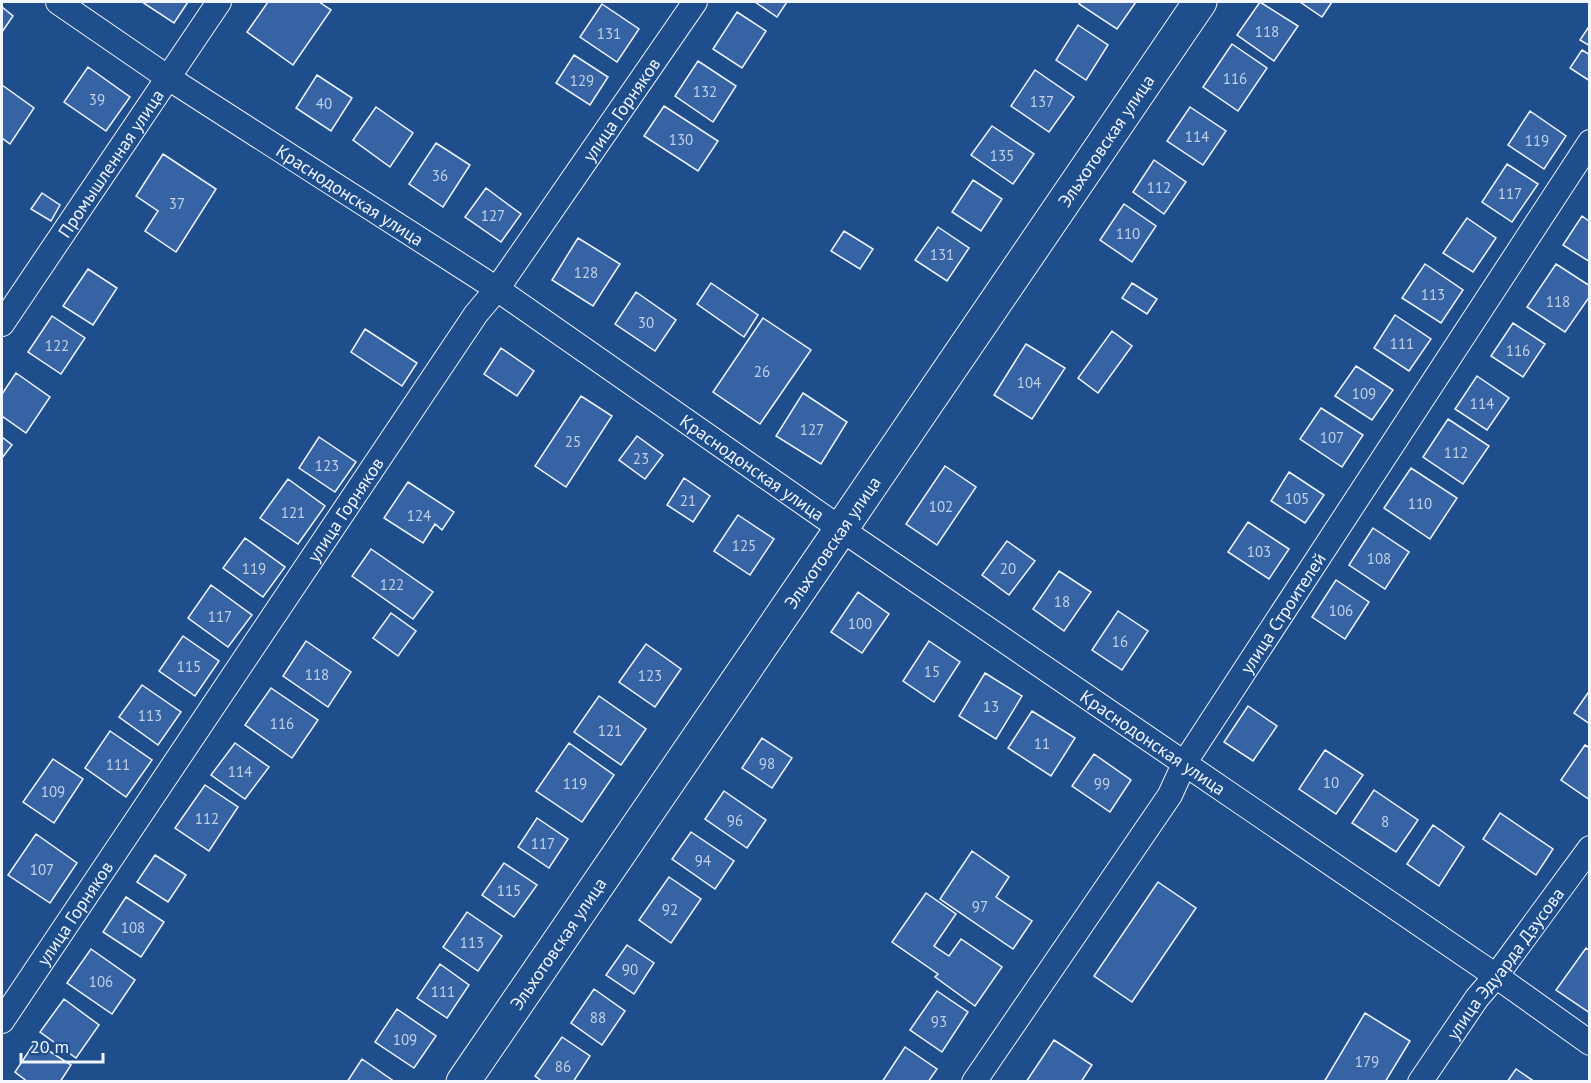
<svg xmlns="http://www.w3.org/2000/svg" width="1591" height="1083" font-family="'PT Sans',sans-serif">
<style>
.building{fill:#3563a3;stroke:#f2f6ff;stroke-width:1.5}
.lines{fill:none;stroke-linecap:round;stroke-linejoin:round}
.street-casing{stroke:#f2f6ff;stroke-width:26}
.secondary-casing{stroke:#f2f6ff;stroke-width:35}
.street{stroke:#1f4e8c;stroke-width:24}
.secondary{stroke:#1f4e8c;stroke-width:33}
.labels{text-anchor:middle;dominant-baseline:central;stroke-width:4.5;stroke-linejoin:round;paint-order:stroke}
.number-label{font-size:15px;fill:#c3d1e8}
.street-label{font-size:18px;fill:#f2f6ff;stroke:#1f4e8c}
</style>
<rect width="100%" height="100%" fill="#1f4e8c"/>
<path class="building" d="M142,2H188L174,23Z
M268,2H319L331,10L293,65L247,32Z
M755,2H787L777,17Z
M1081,2H1136L1117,29L1079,4Z
M1260,2L1298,26L1274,61L1237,35Z
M1300,2H1332L1322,17Z
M602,4L639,29L617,62L580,37Z
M2,7L13,16L2,32Z
M737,12L766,31L742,68L713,49Z
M1078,25L1108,45L1086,80L1056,60Z
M1590,25V46L1580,40Z
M1232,44L1267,68L1238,111L1203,87Z
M1582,50L1590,55V81L1570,68Z
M574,55L608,77L590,105L556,83Z
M698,61L736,86L713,122L675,96Z
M88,67L130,97L106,131L64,102Z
M1035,70L1074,97L1049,132L1011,106Z
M317,75L352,98L331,131L296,108Z
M2,85L34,108L10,144L2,138Z
M664,106L718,141L698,171L644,136Z
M376,107L413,133L390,167L353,140Z
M1190,107L1226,131L1203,165L1167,141Z
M1530,111L1566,136L1544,169L1508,145Z
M992,126L1034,154L1013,184L971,155Z
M436,143L470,165L443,207L409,184Z
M163,154L216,189L176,252L145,231L158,211L136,196Z
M1154,160L1186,182L1164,214L1133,192Z
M1507,164L1538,184L1512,222L1482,202Z
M973,180L1002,199L981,231L952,212Z
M486,188L521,214L501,242L465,217Z
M42,193L60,205L51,221L31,209Z
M1124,204L1156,226L1132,262L1100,240Z
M1582,216L1590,222V262L1563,245Z
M1467,218L1496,238L1473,272L1443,253Z
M938,227L969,248L947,281L915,260Z
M844,231L873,249L860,269L831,251Z
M578,238L620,264L593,306L552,280Z
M1425,264L1463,290L1441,323L1402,298Z
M1556,264L1590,286V296L1565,332L1527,307Z
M88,269L117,288L93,325L63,306Z
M711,283L758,315L744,337L697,304Z
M1132,283L1157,299L1147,314L1122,298Z
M636,292L676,320L655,351L615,324Z
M1395,315L1431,339L1409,371L1374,348Z
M52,316L85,338L61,374L28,352Z
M763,318L811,350L760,424L713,392Z
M1513,323L1545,344L1523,377L1491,356Z
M365,329L417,363L402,386L351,352Z
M1112,331L1132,346L1098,393L1078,378Z
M1026,344L1065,368L1032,419L994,395Z
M501,348L534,371L517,396L484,374Z
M1356,366L1393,390L1372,420L1335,396Z
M16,373L50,397L26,433L2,416V394Z
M1477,376L1509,398L1487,430L1455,409Z
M803,393L847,422L821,464L776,436Z
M581,396L612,416L566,487L535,466Z
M1321,408L1363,435L1342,467L1300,439Z
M1448,419L1489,446L1463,484L1423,457Z
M637,436L663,455L645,479L619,460Z
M2,437L12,445L2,458Z
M319,437L356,462L335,492L299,468Z
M945,466L976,487L937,545L906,524Z
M1411,468L1457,498L1430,539L1384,508Z
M1289,472L1324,495L1305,523L1271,501Z
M684,478L710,496L693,522L667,505Z
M288,479L325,506L298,544L260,518Z
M408,482L454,512L442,530L435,524L423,543L384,518Z
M738,515L774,539L750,575L714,551Z
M1248,522L1289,549L1269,579L1228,552Z
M1373,528L1409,552L1385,589L1349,565Z
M245,538L285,567L263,597L223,568Z
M1007,541L1035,561L1009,595L982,575Z
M371,549L433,592L413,619L352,576Z
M1059,571L1091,592L1064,631L1033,609Z
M1336,580L1369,602L1345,639L1312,617Z
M211,585L252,615L228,647L188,618Z
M858,592L889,614L862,653L831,632Z
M1118,611L1148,631L1122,670L1092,650Z
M391,613L416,631L398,656L373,638Z
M183,636L219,661L195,696L159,671Z
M306,641L351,672L328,707L283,676Z
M929,641L960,662L934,702L903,681Z
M646,644L681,669L655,707L619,682Z
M985,673L1022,696L996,739L959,716Z
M142,685L181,712L158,745L119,717Z
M271,688L318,720L292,758L245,725Z
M1590,690V724L1574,713Z
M599,696L646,729L621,765L574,732Z
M1248,706L1277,726L1253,761L1224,742Z
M1032,711L1075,738L1051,776L1008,748Z
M110,731L152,760L126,797L85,768Z
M762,738L792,758L772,788L742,768Z
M235,743L269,767L245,799L211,775Z
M569,743L614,775L582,822L536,791Z
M1585,745L1590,748V800L1561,780Z
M1325,750L1363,775L1336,814L1299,789Z
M1094,754L1131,780L1110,812L1072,786Z
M53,759L83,779L54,823L23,802Z
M205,785L238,807L209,851L175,828Z
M1374,790L1418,820L1396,852L1352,823Z
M724,791L766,820L747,848L705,819Z
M1500,813L1553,849L1536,875L1483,839Z
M537,818L568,839L549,868L518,847Z
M1433,825L1464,847L1439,886L1407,864Z
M691,832L734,861L715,889L672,859Z
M36,834L77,863L50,903L8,875Z
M972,851L1009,877L996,897L1032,921L1013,949L940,899Z
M155,855L186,875L168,902L137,882Z
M504,863L537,885L514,917L482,895Z
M669,877L701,899L671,943L639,920Z
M1158,882L1196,908L1132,1002L1094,976Z
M926,893L956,914L934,946L949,956L961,939L1002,967L975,1006L935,977L938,974L892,942Z
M126,897L164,922L141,957L103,932Z
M467,912L502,936L478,971L443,947Z
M627,945L654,963L634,994L606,975Z
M1586,948L1590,951V1013L1556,990Z
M91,949L135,980L112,1014L67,983Z
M440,964L469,985L447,1018L417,998Z
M594,989L625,1011L602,1045L571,1023Z
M937,991L968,1012L942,1052L910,1030Z
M64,999L99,1025L76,1058L40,1032Z
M397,1009L436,1036L414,1068L375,1042Z
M1365,1013L1410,1041L1385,1082H1324Z
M562,1037L590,1056L573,1082H543L535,1076Z
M1054,1040L1092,1065L1081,1082H1026Z
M35,1042L71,1065L60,1082H28L15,1072Z
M905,1047L937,1069L928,1082H882Z
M362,1059L395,1082H347Z
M1516,1069L1535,1082H1507Z"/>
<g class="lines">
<g class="street-casing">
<g id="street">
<path id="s1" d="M58,2L167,77L497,289L841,529L1496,976L1590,1043"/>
<path id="s2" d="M2,324L219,2"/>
<path id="s3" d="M2,1021L476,314L497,289L695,2"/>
<path id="s4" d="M974,1082L1170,795L1185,762L1590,142"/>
<path id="s5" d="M1420,1082L1477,998L1496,976L1590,848"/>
</g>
</g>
<g class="secondary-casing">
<g id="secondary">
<path id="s6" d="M463,1082L841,529L1200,2"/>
</g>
</g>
<use href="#street" class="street"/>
<use href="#secondary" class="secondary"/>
</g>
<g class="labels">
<g class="number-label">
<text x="1267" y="31">118</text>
<text x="609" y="33">131</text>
<text x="1235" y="78">116</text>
<text x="582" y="80">129</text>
<text x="705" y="91">132</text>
<text x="97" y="99">39</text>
<text x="1042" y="101">137</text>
<text x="324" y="103">40</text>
<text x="1197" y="136">114</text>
<text x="681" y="139">130</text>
<text x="1537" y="140">119</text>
<text x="1002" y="155">135</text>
<text x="440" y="175">36</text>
<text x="1159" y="187">112</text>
<text x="1510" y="193">117</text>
<text x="177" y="203">37</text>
<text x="493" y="215">127</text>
<text x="1128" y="233">110</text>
<text x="942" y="254">131</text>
<text x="586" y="272">128</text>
<text x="1433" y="294">113</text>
<text x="1558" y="301">118</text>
<text x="646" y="322">30</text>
<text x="1402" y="343">111</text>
<text x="57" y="345">122</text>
<text x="1518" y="350">116</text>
<text x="762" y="371">26</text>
<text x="1029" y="382">104</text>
<text x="1364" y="393">109</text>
<text x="1482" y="403">114</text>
<text x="812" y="429">127</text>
<text x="1332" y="437">107</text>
<text x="573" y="441">25</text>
<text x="1456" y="452">112</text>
<text x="641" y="458">23</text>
<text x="327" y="465">123</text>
<text x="1297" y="498">105</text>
<text x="688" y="500">21</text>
<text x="1420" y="503">110</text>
<text x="941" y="506">102</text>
<text x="293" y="512">121</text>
<text x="419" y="515">124</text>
<text x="744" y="545">125</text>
<text x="1259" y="551">103</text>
<text x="1379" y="558">108</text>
<text x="254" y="568">119</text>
<text x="1008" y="568">20</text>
<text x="392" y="584">122</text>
<text x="1062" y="601">18</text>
<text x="1341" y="610">106</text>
<text x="220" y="616">117</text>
<text x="860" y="623">100</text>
<text x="1120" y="641">16</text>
<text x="189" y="666">115</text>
<text x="932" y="671">15</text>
<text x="317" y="674">118</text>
<text x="650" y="675">123</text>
<text x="991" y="706">13</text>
<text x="150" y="715">113</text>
<text x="282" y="723">116</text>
<text x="610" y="730">121</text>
<text x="1042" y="743">11</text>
<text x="767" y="763">98</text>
<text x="118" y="764">111</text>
<text x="240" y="771">114</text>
<text x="1331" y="782">10</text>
<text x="575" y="783">119</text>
<text x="1102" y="783">99</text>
<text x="53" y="791">109</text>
<text x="207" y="818">112</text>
<text x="735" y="820">96</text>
<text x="1385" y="821">8</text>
<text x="543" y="843">117</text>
<text x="703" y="860">94</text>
<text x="42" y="869">107</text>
<text x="509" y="890">115</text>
<text x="980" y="906">97</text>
<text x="670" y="909">92</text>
<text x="133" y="927">108</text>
<text x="472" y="942">113</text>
<text x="630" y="969">90</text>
<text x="101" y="981">106</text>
<text x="443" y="991">111</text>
<text x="598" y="1017">88</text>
<text x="939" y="1021">93</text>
<text x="405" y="1039">109</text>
<text x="1367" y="1061">179</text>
<text x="563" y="1066">86</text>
</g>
<g class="street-label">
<text stroke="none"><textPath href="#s3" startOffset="1102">улица Горняков</textPath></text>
<text stroke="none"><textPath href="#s6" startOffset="1140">Эльхотовская улица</textPath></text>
<text stroke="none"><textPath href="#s2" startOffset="194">Промышленная улица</textPath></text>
<text stroke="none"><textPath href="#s1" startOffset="350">Краснодонская улица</textPath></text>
<text stroke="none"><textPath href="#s1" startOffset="836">Краснодонская улица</textPath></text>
<text stroke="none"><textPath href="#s3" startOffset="616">улица Горняков</textPath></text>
<text stroke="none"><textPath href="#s6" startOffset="654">Эльхотовская улица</textPath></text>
<text stroke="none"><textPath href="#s4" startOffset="562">улица Строителей</textPath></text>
<text stroke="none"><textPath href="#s1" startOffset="1322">Краснодонская улица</textPath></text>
<text stroke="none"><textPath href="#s3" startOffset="130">улица Горняков</textPath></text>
<text stroke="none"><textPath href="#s6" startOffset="168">Эльхотовская улица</textPath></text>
<text stroke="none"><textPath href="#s5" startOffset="146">улица Эдуарда Дзусова</textPath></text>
</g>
</g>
<rect width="1591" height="1083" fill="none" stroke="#f2f6ff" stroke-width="6"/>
<path d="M21 1053v9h82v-9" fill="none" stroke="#f2f6ff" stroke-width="3"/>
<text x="30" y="1053" font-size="18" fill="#f2f6ff" stroke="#1f4e8c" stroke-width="4.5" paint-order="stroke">20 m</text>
</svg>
